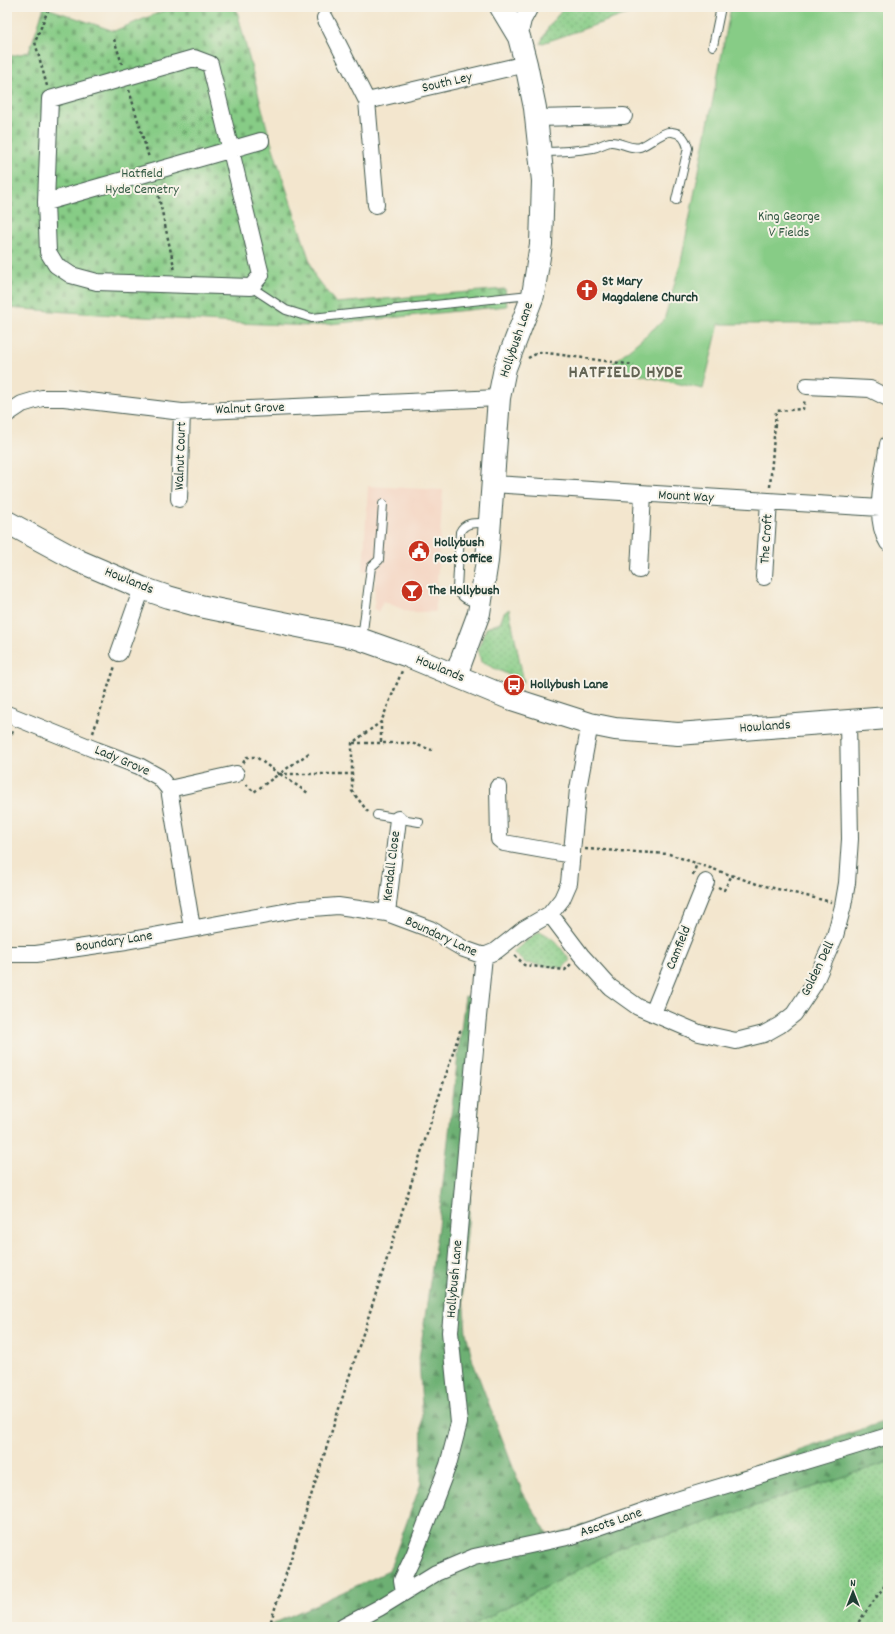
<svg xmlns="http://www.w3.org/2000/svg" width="895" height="1634" font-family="Dekko,sans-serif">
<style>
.built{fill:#f4d3c0}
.grass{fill:url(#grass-dots);stroke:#53845d}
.forest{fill:url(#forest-firs);stroke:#467654}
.cemetery{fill:url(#cemetery-stones);stroke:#53845d}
.green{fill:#87cc86;stroke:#53845d}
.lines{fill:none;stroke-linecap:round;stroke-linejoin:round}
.lane-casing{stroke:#3f564b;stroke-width:10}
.street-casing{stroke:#3f564b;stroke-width:18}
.secondary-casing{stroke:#3f564b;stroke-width:24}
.path{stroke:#3f564b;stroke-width:2.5;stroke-dasharray:3 3;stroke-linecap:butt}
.lane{stroke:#fff;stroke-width:8}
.street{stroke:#fff;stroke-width:16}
.secondary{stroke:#fff;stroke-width:22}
.labels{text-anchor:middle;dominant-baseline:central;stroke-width:4;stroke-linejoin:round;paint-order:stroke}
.street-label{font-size:14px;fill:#1f3d34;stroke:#f7f3e8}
.park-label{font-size:14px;fill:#345a44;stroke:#f7f3e8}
.poi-label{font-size:14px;font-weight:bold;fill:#1f3d34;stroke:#f7f3e8;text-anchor:start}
.district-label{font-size:18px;font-weight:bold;letter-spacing:1px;fill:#646555;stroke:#f7f3e8}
</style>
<defs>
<pattern id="grass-dots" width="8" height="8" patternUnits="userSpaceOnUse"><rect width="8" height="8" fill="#87cc86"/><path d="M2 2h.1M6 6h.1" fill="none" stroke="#6ea76e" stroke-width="1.8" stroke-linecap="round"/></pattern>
<pattern id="forest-firs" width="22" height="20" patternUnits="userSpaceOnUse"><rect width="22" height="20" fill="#6db073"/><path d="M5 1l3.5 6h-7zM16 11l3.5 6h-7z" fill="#59905f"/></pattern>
<pattern id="cemetery-stones" width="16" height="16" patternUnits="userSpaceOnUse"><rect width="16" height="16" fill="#87cc86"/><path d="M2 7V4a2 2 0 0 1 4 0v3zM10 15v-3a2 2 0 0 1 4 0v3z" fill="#6ea76e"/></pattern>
</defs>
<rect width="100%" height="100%" fill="#f7f3e8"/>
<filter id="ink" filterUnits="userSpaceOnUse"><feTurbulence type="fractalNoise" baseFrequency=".025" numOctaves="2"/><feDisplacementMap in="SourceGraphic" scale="8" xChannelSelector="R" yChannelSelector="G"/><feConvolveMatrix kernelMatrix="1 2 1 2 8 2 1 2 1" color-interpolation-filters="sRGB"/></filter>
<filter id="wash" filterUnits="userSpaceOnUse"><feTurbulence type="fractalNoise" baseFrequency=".012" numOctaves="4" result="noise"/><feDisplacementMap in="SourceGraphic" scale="16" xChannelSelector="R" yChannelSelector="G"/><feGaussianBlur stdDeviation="0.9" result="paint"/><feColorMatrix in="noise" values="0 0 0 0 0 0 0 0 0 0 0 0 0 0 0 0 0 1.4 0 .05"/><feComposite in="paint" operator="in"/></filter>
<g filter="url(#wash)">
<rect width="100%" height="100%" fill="#f3e6ce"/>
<path class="built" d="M368,486L443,490L435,612H409L383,601L378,612L374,608L376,572L363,571Z"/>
<path class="grass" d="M564,7H628L630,13L540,44L548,28Z
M509,609L524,682L481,662L478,649L486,628L500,623L504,613Z
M540,932C554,936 562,950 570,960L563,968L525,963L513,952L535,934Z
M888,1462V1627H469L635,1540L668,1535Z"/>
<path class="forest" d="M465,996L485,999L473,1172L462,1285L466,1332L473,1362L522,1491L549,1537L888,1420V1462L668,1535L635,1540L469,1627H266L389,1571L421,1483L422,1406L419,1359L438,1226Z"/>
<path class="cemetery" d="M44,7L114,31L173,7H236L269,136L315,277L336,303L505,289L507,306L310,326L236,323L7,308V57L29,52Z"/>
<path class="green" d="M731,7H888V324H719L703,389L607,368L664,320L681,262Z"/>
</g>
<g filter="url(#ink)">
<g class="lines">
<g class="lane-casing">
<path id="lane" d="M713,46L721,7
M541,152C558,152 575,151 593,148C599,147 604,143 610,142C621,141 629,150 640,147C649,144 664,130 672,132C682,133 686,140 688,148L676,200
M251,287L286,310L312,318L530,295
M480,604C470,601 462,599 457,589L460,532C465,521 477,523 488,523
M362,639L371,567L379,560L383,504
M377,815L419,822"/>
</g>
<g class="street-casing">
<path id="street" d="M325,18L367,101L376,205
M519,37L523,20L530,7
M194,58L210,64L261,275L251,287L97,282L71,275L56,265L48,252L46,202L50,99Z
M367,101L526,64
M536,118L624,116
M46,202L261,141
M807,386L870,389L888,398
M7,414L22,404L42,398H64L182,412L499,398
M888,444C884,472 872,518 888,543
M493,484L880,508
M179,499L182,412
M639,570L643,494
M764,577L769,502
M119,653L142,588
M7,714L96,750L139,766L159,777L169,789L192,928
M498,787L499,839L504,843L572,855
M169,789L236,774
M387,913L398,819
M550,914L581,955L610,987L638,1007L699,1033L736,1041L764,1034L780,1025L794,1014L814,984L835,936L843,906L847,883L850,839L848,721
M7,954H36L126,941L300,909L338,906L387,913L430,929L464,949L484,956L496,951L524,929L550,914L562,899L569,883L578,789L590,724
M653,1013L706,882
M404,1592L402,1580L414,1555L448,1465L459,1423L450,1332L477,1027L484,956
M343,1627L379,1608L436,1573L474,1557L572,1536L667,1503L888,1436"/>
</g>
<g class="secondary-casing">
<path id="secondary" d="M7,522L79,561L142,588L168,597L200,606L357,638L408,656L509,698L590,724L615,729L678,734L888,718
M456,675L479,613L487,561L499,398L505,368L533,295L541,244L543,181L535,108L526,64L519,37L501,7"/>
</g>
<path class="path" d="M114,39L122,64
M47,86L35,42L48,10
M129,90L149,158
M156,184L175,271
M528,358L540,352L634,365
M770,487L776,411L803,409L805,399
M93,733L115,666
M381,742V723
M353,743H411L432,750
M7,745L13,731
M243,763L247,757H256L279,774L309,753
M280,774L308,793
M246,784L254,792L279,774H352
M368,812L352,791V743L381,722L402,671
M585,849L669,854L757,884L831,902
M693,875L697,863
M718,887L724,890L732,875
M515,955L524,965L565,970L571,964
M269,1627L460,1031L462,1030
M855,1627L888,1581"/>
<use href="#lane" class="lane"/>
<use href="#street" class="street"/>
<use href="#secondary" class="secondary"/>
</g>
</g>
<defs>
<g id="church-disc" transform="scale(1.15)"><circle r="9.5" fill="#c8321e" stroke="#f7f3e8"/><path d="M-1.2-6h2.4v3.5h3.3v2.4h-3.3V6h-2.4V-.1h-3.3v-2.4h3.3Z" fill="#fff"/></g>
<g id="civic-disc" transform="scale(1.15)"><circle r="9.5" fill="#c8321e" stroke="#f7f3e8"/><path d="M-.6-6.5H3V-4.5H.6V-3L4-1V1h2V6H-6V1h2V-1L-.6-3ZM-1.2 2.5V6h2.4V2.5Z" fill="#fff"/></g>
<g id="bar-disc" transform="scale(1.15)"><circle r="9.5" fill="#c8321e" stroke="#f7f3e8"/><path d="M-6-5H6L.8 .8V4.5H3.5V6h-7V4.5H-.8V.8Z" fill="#fff"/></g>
<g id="bus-disc" transform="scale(1.15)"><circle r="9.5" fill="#c8321e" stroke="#f7f3e8"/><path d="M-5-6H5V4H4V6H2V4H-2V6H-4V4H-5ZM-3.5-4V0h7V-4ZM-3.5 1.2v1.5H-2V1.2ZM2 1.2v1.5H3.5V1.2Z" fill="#fff"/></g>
</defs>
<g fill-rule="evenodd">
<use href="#church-disc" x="587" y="290"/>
<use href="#civic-disc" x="419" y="551"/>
<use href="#bar-disc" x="412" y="591"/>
<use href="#bus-disc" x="514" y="685"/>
</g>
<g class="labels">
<g class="street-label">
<text transform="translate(447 83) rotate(-13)">South Ley</text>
<text transform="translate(517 340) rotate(-71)">Hollybush Lane</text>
<text transform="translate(250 409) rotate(-2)">Walnut Grove</text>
<text transform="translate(181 456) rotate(-88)">Walnut Court</text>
<text transform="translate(686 497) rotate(3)">Mount Way</text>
<text transform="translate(767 539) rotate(-86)">The Croft</text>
<text transform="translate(129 581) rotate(22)">Howlands</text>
<text transform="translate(440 669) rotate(22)">Howlands</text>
<text transform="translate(765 727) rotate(-4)">Howlands</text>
<text transform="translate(122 761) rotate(23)">Lady Grove</text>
<text transform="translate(392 866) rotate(-83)">Kendall Close</text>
<text transform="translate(441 937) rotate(25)">Boundary Lane</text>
<text transform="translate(114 942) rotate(-9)">Boundary Lane</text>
<text transform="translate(679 948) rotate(-68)">Camfield</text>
<text transform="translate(818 969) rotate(-64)">Golden Dell</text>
<text transform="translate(455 1279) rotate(-85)">Hollybush Lane</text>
<text transform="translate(611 1523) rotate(-19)">Ascots Lane</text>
</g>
<g class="park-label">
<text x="142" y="174">Hatfield<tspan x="142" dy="16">Hyde Cemetry</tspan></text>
<text x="789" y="217">King George<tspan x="789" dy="16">V Fields</tspan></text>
</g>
<g class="poi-label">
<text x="602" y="282">St Mary<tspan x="602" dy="16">Magdalene Church</tspan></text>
<text x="434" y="543">Hollybush<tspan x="434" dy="16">Post Office</tspan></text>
<text x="428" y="591">The Hollybush</text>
<text x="530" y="685">Hollybush Lane</text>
</g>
<g class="district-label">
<text x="626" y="373">HATFIELD HYDE</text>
</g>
</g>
<rect width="895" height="1634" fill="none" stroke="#f7f3e8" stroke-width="24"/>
<g transform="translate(853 1592)" stroke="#f7f3e8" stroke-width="3" paint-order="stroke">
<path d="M0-3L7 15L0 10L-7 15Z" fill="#1f3d34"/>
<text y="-6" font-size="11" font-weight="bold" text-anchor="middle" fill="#1f3d34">N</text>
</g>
</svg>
